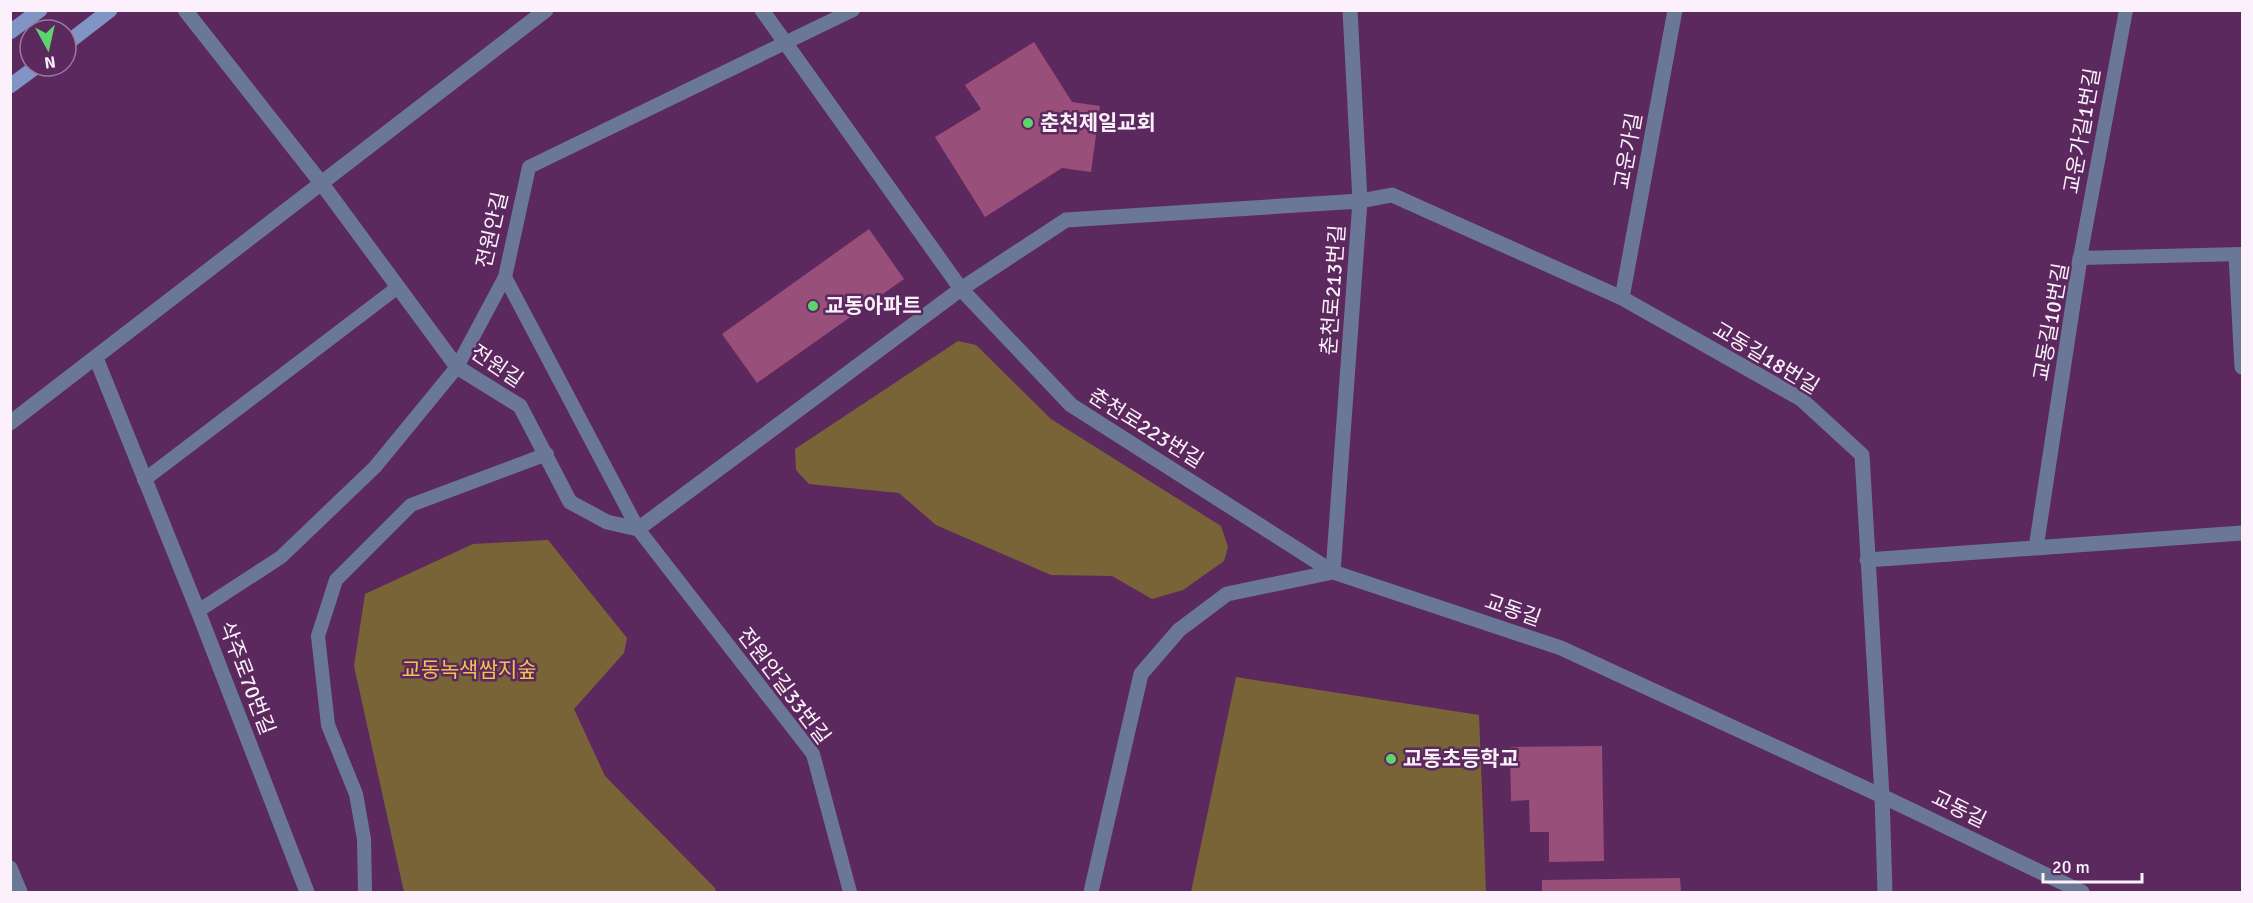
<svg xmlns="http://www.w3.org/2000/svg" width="2253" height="903" font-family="Signika,'Noto Sans KR',sans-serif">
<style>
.green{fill:#796437}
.building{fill:#994f7a}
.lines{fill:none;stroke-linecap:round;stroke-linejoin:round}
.lane{stroke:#6a7896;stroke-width:14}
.street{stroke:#6a7896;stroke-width:15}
.secondary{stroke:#8095c5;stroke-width:15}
.poi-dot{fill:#5ed56c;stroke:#5c295e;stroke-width:2}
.labels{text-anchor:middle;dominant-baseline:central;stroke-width:5;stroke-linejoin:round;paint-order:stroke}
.poi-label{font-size:21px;font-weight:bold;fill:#fcf0fc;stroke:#5c295e;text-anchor:start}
.street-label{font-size:21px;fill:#fcf0fc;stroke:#5c295e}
.park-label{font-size:21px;fill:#f3c24e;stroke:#5c295e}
</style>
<rect width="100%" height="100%" fill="#5c295e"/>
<path class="green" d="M958,341L976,345L1051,419L1221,526L1228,547L1224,561L1183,590L1152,599L1112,576L1051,575L936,525L899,493L809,484L796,470L795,449Z
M548,540L627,638L624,653L574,709L605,776L715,888L716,892H404L354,666L365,594L473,544Z
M1236,677L1479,715L1486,892H1191Z"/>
<path class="building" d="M1034,42L1072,102L1100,106L1091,172L1062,168L985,217L935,137L981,109L965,85Z
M869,229L904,279L757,383L722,334Z
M1602,746L1604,861L1549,862V832H1530L1529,800L1511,801L1510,747Z
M1680,878L1681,892H1542V880Z"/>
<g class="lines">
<path class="lane" d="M2126,10L2080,258L2242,254
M505,277L638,529L813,754L850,892
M144,480L398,287
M198,611L281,557L375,467L457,367L505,277L529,167L853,10
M365,892L364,839L356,794L328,725L318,636L336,580L411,505L547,454"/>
<path class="street" d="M185,10L322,184L457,367L520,406L570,502L607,522L638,529L961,289L1066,220L1360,201L1392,195L1622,298L1801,399L1862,455L1882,796L1885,892
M762,10L961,289L1071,405L1333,572L1360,201L1350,10
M2236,255L2242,367
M1622,298L1675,10
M96,358L198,611L307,892
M10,423L546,10
M2036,548L2080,258
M1867,560L2242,533
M10,868L20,892
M1091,892L1141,674L1179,630L1227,594L1333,572L1561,648L1882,796L2082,892"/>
<path class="secondary" d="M10,32L40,10
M66,44L110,10
M10,86L37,66"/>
</g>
<g class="poi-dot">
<circle cx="1028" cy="123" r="6"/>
<circle cx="813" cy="306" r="6"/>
<circle cx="1391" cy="759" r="6"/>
</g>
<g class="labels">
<g class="poi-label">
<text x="1040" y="123">춘천제일교회</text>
<text x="825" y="306">교동아파트</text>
<text x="1403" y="759">교동초등학교</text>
</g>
<g class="street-label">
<text transform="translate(2082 131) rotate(-80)">교운가길1번길</text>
<text transform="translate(1628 151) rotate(-80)">교운가길</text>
<text transform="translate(492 230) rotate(-77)">전원안길</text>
<text transform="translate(1333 290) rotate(-86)">춘천로213번길</text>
<text transform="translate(2051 322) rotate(-80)">교동길10번길</text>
<text transform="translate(1766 358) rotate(31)">교동길18번길</text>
<text transform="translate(497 366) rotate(34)">전원길</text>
<text transform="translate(1146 428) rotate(32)">춘천로223번길</text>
<text transform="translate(1513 610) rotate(19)">교동길</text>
<text transform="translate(247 678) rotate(69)">삭주로70번길</text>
<text transform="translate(784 686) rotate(53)">전원안길33번길</text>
<text transform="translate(1959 809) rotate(26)">교동길</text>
</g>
<g class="park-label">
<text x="469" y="670">교동녹색쌈지숲</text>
</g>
</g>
<rect width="2253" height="903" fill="none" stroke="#fcf0fc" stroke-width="24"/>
<g transform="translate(48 48) rotate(172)"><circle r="28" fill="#5c295e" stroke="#9c799d" stroke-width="1.5"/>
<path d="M0-4.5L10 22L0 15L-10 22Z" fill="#5ed56c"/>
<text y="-9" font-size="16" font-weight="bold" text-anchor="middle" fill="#fcf0fc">N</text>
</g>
<path d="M2043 873v9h99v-9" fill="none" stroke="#fcf0fc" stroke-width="3"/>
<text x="2052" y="873" font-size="18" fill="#fcf0fc" stroke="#5c295e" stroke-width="4.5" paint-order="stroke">20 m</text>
</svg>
